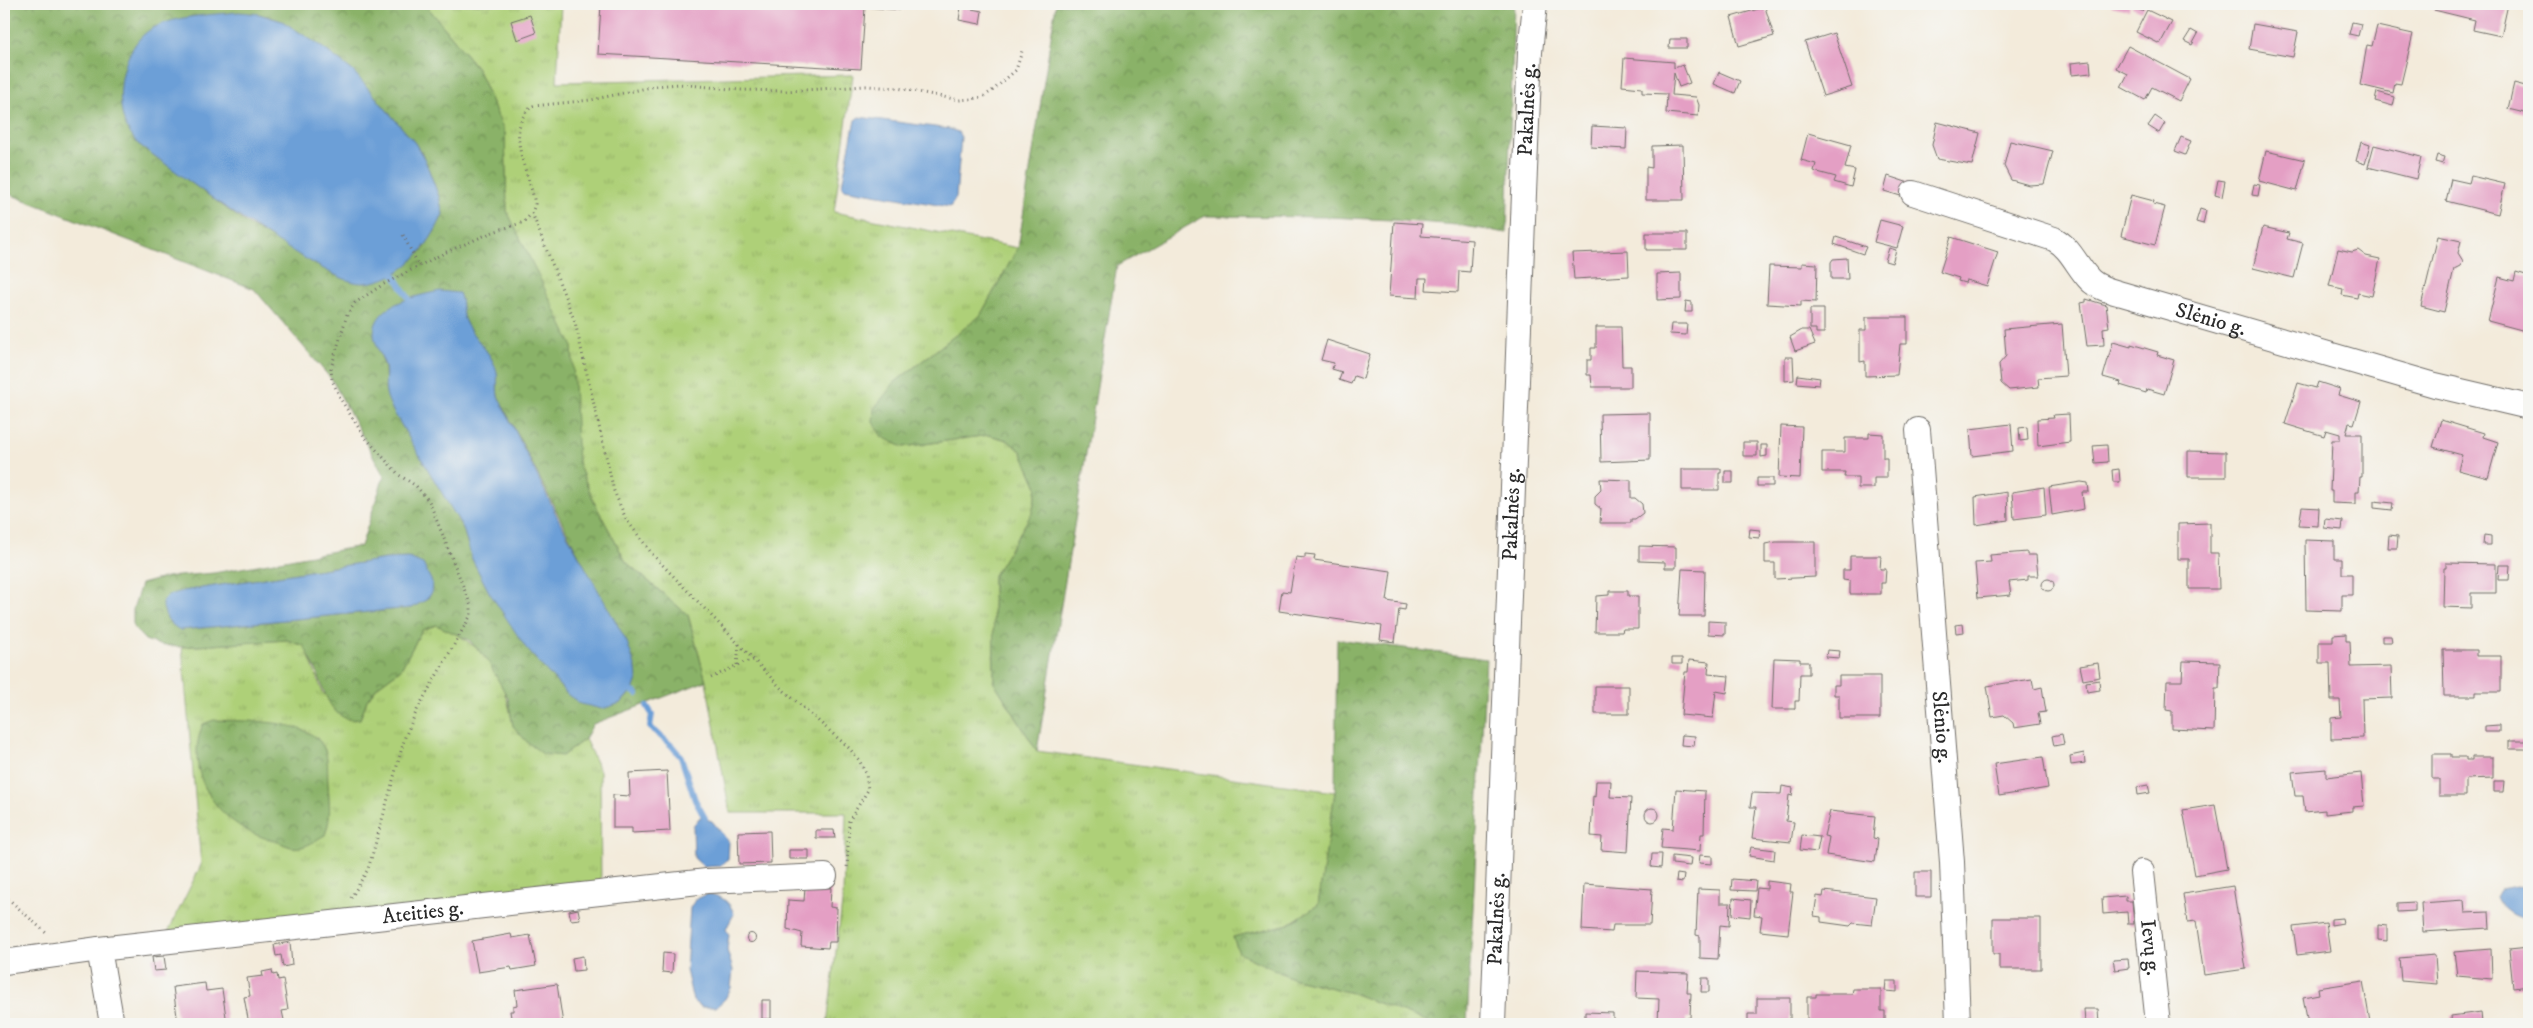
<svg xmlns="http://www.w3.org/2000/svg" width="2533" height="1028" font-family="'IM FELL DW Pica',serif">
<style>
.grass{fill:url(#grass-tufts);stroke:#6c7e52;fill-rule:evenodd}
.forest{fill:url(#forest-crowns);stroke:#5a6e4a;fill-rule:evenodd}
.water{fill:#6c9fd7;stroke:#4c6581}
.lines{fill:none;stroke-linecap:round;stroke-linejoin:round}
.stream{stroke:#6c9fd7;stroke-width:6}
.building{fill:#e49fc4}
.minor-casing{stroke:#716e69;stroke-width:26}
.path{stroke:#716e69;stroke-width:3;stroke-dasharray:1 4;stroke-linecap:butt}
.minor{stroke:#fff;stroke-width:24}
.labels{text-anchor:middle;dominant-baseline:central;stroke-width:4;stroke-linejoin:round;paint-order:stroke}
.street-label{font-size:21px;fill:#2b2b2b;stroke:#f6f6f2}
</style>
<defs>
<pattern id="grass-tufts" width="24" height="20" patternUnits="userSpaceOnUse" patternTransform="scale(1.25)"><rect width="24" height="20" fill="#aed078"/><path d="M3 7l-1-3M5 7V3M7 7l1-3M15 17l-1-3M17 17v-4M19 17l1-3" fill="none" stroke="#96b368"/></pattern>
<pattern id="forest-crowns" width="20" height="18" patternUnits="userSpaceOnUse" patternTransform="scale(1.25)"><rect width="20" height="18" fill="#8ab268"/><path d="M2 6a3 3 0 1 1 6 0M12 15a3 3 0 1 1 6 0" fill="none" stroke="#719156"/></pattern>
</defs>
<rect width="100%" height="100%" fill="#f6f6f2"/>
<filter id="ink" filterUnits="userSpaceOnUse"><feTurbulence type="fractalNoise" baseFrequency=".02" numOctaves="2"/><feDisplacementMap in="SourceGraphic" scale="10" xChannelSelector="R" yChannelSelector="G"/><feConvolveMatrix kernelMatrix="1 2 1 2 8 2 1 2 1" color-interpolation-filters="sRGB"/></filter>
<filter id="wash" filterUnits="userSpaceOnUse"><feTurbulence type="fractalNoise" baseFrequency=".0096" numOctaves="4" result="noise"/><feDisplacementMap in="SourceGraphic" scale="20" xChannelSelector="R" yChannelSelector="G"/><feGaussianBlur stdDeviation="1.12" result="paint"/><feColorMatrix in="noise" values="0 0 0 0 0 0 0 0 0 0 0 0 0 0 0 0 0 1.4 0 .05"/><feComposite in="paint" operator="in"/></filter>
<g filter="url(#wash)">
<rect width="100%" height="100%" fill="#f3ebdb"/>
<path class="grass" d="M425,4H561L557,82L853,75L834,212L1018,248L980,316L894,383L903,447L989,435L1007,440L1021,451L1037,487L1032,513L993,577L994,682L1037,751L1335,792L1318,905L1289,924L1233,937L1239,953L1292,978L1352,993L1434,1024H827L843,895L846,813H730L706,681L688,615L626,562L594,502L578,463L575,431L533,267L507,211L505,133L477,68Z
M436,625C485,642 505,677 513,726L562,756L585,739L600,771L601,892L164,940L201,865L182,647L287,640L305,646L323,693L360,719L367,700L378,686L401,669L422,630ZM214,720L275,724L317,738L325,750L328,792L294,848L281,843Z"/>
<path class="forest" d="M4,4H425L477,68L505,133L507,211L572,345L578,463L594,502L626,562L688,615L706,681L593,724L585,739L562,756L543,754L527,742L513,726L508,698L486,658L469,640L436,625L422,630L401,669L378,686L367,700L360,719C331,724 325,692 317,672C313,663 308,655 304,646L287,640L182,647L160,645L145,640L133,627V609L141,584L167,577L214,573L361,546L384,476L332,380L254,289L4,192ZM259,14L282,21L319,45L353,71L415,143L425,160L439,197L443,214L424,249L408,264L387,277L339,276L249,225L137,143C114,109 119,92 130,55ZM459,293C463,302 461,310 464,319C471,337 490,350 496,369C499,377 496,386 498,396L636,668L634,689L621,703L568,695L557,683L489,592L472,559L463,528L393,411L386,392L385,368L374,335L393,307L415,297ZM409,558C430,567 428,573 431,594L426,600L411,608L180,630L183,591L386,559Z
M1056,4H1313V6L1514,4L1507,233L1457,225L1391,220L1329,217L1205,216L1117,266L1037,751L994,682L993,577L1032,513L1037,487L1021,451L1007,440L989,435L903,447L882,437L873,422L874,409L894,383L980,316L1018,248Z
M1337,639L1486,659L1467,1024H1434L1352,993L1292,978L1239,953L1233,937L1289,924L1318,905L1335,792Z
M214,720C244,722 309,717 324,748C329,758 327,772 328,783C329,803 332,816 325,835C317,839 309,846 301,847C291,849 284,844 275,841C223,829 181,778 203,724Z"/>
<path class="water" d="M239,12L259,14L282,21L319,45L353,71L415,143L425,160L439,197L443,214C430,246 402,281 364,283C345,284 316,264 299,255C242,221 190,182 137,143C133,137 127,130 125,124C114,94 123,44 153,28C177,15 211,15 239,12Z
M859,117L950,129L958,132L961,137L956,198L950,207L844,189L842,185L855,120Z
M440,291L459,293C463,302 461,310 464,319C471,337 490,349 496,369C499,377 496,386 498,396L560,522L627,642L636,668L637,679L634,688L621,703L602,709L581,704L568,695L526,648L489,592L472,559L463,528L393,411C391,406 387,399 386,393C384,384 387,375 385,366C382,356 374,343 374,333C375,303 417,296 440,291Z
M409,558L423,564L432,582L431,594L426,600L411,608L180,630C168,623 165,617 162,602L169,595L183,591L386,559Z
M700,817L712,821L729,842L728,860L719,866L704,867L694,858L693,826Z
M2529,885V919C2516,919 2501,910 2496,897L2500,890Z
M707,894C720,895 730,901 734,914L726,929L729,935L727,950L733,970L731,988L725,999L716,1007H701L693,1001L686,970L690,908L695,900Z"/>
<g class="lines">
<path class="stream" d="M393,273L409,299
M632,691L637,694
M647,706L652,714L650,727L672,746L681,757L695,800L705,818"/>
</g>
<g id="blocks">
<path class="building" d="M601,4L825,5L901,4L900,10L865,7L861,69L598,54Z
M2112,4H2130L2129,10L2111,6Z
M2133,4H2146L2142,11L2132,7Z
M2436,4H2508L2501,36L2473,30L2475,20L2434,10Z
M961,7L982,11L980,24L959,20Z
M1765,7L1774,36L1739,46L1731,17Z
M2147,10L2172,22L2160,44L2136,32Z
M530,15L536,33L517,40L511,21Z
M2352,22L2361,24L2358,36L2349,34Z
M2253,24L2298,32L2293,57L2249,49Z
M2377,26L2413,34L2401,84L2395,83L2393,93L2360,85L2367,45L2372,46Z
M2191,30L2198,34L2192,45L2184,41Z
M1834,33L1852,87L1823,96L1805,42Z
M1670,39H1687V48H1669Z
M2128,46L2190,79L2179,101L2152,87L2145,100L2121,87L2128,74L2116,68Z
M1624,58L1674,62V68L1683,65L1690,83L1679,87L1674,73L1672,95L1696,97L1699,105L1698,116L1666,113L1667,94L1642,93V88L1622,86Z
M2090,61L2091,73L2072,75L2071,63Z
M1719,72L1740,81L1735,93L1714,84Z
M2514,83L2529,87V114L2508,109Z
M2377,92L2395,97L2393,106L2375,101Z
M2155,116L2165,123L2159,133L2148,126Z
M1937,122L1980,133L1972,165L1937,159L1932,145Z
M1592,126L1627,128L1626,149L1591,147Z
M1808,133L1851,145L1845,168L1855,170L1851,187L1834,182L1836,177L1814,171L1816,164L1801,160Z
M2181,137L2191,141L2185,155L2175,151Z
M2010,141L2053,151L2044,184L2029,185L2011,180L2004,166Z
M2361,142L2370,145L2365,164L2356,161Z
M1683,145L1684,200H1646V167L1652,168V146Z
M2374,145L2421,157L2416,179L2368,167Z
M2266,151L2305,160L2297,191L2259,181Z
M2437,155L2445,157L2443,164L2435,162Z
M1888,176L1909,183L1904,197L1884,191Z
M2471,176L2505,184L2498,214L2446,201L2451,179L2469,183Z
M2218,180L2225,181L2222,197L2215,195Z
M2254,184L2260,185L2258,196L2252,195Z
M2131,195L2154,201L2153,204L2165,207L2155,245L2121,236Z
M2200,209L2206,211L2203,224L2196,222Z
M1880,220L1903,226L1897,248L1874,242Z
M1394,222L1422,224L1421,236L1472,240L1470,272L1459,271L1458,292L1426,290L1427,278H1419L1418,298L1389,296Z
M2263,227L2289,233L2287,239L2303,243L2294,278L2253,268Z
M1646,233H1687V250H1646Z
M2438,236L2461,241L2458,253L2463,261L2460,266L2454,269L2444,312L2421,306Z
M1836,237L1866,247L1863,254L1834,244Z
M1951,237L1998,252L1987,286L1966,280L1965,283L1958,281L1959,278L1940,272Z
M1889,248L1896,250L1892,263L1885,261Z
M2338,249L2352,252L2358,250L2366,256L2380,259L2372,296L2358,293L2357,298L2342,295L2343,289L2329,286Z
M1628,251L1629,276L1574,279L1572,253Z
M1847,258L1848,279H1831V262L1833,259Z
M1802,263L1817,264L1816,302L1801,301V306L1767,304L1769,266L1802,267Z
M2516,272L2529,276V332L2488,321L2499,277L2514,281Z
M1681,273V299L1657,300V274Z
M2086,299L2106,305L2109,327L2103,328L2104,345L2087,346L2081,303L2086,302Z
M1686,301L1692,302V312H1685Z
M1810,309H1824V333H1816V329H1810Z
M1866,317H1907V344H1900L1897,375L1865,376V361L1860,362V330H1866Z
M1671,324H1687L1686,335L1670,334Z
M2062,324L2066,376L2038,378L2039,387L2009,390L2001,383L1999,364L2006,356L2004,329Z
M1596,327H1621L1622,366H1631V387H1592L1591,375H1587V360H1591V348H1596Z
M1802,330H1809L1815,344L1795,351L1790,337Z
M1327,340L1370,354L1363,379L1354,376L1351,384L1339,380L1342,372L1332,369L1334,363L1321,360Z
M2113,342L2131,347V344L2158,352L2157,355L2174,360L2164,394L2147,389L2146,393L2120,385L2121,382L2103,377Z
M1785,357H1793L1794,380L1785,381Z
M1798,375L1820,378L1819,385L1797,383Z
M2318,382L2340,389L2338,395L2361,402L2354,424L2349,423L2346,434H2362V477H2360L2359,492H2356V504L2332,503V491H2330L2332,440H2340V434L2326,430L2324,436L2285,424L2298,383L2316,388Z
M1650,413V460L1601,462L1600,414Z
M2069,414L2070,442L2038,446L2037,419L2054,418L2053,415Z
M2441,420L2484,433L2483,437L2498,442L2488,478L2458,470L2462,455L2433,447Z
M2011,424L2013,451L1972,456L1970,429Z
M1781,426L1802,427L1800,478L1779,477Z
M2027,427L2028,440L2020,441L2019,428Z
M1869,433L1883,434V458H1887V478H1874V488H1858V477H1844L1845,472H1822V452H1845V438H1869Z
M1743,442H1757V456H1743Z
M1761,445H1767V456L1761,457Z
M2107,445L2108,462L2095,463L2093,446Z
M2188,451L2226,452V477H2188Z
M1682,469H1721V473H1719V490H1682Z
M2119,469L2120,482H2113L2112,470Z
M1725,471H1733V483H1725Z
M1757,478H1773V486H1757Z
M1600,479L1631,480V498H1635L1642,504L1643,513L1635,519H1631V523H1600L1601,509L1595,504V496L1601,490Z
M2081,482L2088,483L2089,492H2082L2084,509L2052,515L2049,487Z
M2044,487L2046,515L2014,519L2012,492Z
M2007,492L2008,520L1976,525L1975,497Z
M2374,501L2393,503L2392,510L2374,508Z
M2302,507L2319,508L2318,526L2299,525Z
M2325,519L2343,521L2342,530L2324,528Z
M2210,523V553H2218L2219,589H2189V559H2178V524Z
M1750,529L1760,530L1759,538L1749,537Z
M2389,535L2398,536L2397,548H2388Z
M2484,535L2491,536V545H2483Z
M2305,540L2334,541V559H2342V574H2352V595H2342V611L2306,610Z
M1776,542H1815V577L1775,579V563H1765V544Z
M1639,546L1676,547V568H1665V562L1639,561Z
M2027,552V555H2036L2038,576H2028V580L2009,582L2011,595L1978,598L1975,563L1991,562L1990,555Z
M1305,554L1315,555L1314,560L1391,571L1387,601L1406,604L1405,610L1399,609L1395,642L1380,640L1382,626L1279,611L1282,591L1290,592L1296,557L1305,558Z
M1850,556H1881L1880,569H1886L1885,583H1881V594H1850V581L1843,580V570H1850Z
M2446,563L2496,564V593H2471V608L2443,607L2444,568H2446Z
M2499,565H2510L2509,580H2498Z
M1682,569L1705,570L1704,616H1679Z
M2042 585a6 6 0 1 1 12 0a6 6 0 1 1-12 0Z
M1609,591H1628V596H1638V629H1623L1622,632H1595L1596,596L1609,595Z
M1708,621L1725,622V635L1708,634Z
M1963,624L1964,632L1956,633L1955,625Z
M2346,634V641H2350L2351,667L2391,666L2392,698L2362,699L2363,738L2331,739V718L2341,717L2340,700H2331L2330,663H2319V642H2333V635Z
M2382,636H2391L2392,642H2382Z
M1827,650L1840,651L1839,658L1826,657Z
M2443,650H2476V656H2501V692H2476V696H2444Z
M1672,658H1682V664H1672Z
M1774,658L1800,659V662H1809V674H1800L1799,701H1795V709H1772Z
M1689,660L1709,662L1708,674L1729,676L1727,693L1716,691L1713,718L1681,715L1685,672H1688Z
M2183,661L2220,662L2219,688H2215L2214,731L2172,729V711L2166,710L2167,681H2182Z
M2098,663L2100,677L2083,680L2080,666Z
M1839,676H1880V718H1839V695H1834V685H1839Z
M2032,679L2034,689L2042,687L2046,712L2038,713L2040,724L2014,728L2013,723L2004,715L1992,717L1987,686Z
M2099,680L2100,690L2087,692L2086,682Z
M1595,686H1629V714H1595Z
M2499,725V732H2485V726Z
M2062,734L2064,744L2054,746L2052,736Z
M1682,735L1695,736L1694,746L1681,745Z
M2509,741H2528V749H2509Z
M2084,753L2085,763L2071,765L2070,756Z
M2432,754H2451V757H2466V760H2472V757H2493V778L2466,779V796H2439V779H2432Z
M2043,757L2048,788L1999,796L1994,764Z
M2326,769V777L2361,773L2364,806L2352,807V811L2325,814V810L2305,812L2303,796H2295L2292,772Z
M667,771L670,831L632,833V828H613V795L630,796L629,773Z
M1596,781H1611L1610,797L1631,798L1628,852L1601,850L1602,837L1591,836L1593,796L1595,797Z
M2494,781H2504L2503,792H2494Z
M2148,785L2150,793L2138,795L2137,787Z
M1782,786L1793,788L1792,796L1789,795L1786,821L1794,822L1791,842L1752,838L1756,807H1750L1752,793L1781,794Z
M1676,789L1705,791L1704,834H1701L1700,851L1661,848L1663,828L1673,829Z
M2215,805L2227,869L2195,875L2183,810Z
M1645 815a7 7 0 1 1 14 0a7 7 0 1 1-14 0Z
M1830,811L1875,816L1873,838L1878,839L1875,862L1826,855L1829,837L1824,836Z
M816,830H834L835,838H816Z
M770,831L771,863L739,864L738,832Z
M1802,835L1820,837L1817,852L1800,850Z
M1751,847L1775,850L1774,860L1749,856Z
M789,850H809V859H789Z
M1652,854H1662L1661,868L1651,867Z
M1700,855L1712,856V864L1699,863Z
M1672,856L1691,858L1690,866L1672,864Z
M1915,872H1931V897H1915Z
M1677,874L1684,875L1683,882L1676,881Z
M1732,879L1756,881L1755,891L1731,890Z
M1767,881L1791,884L1790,892H1793L1788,934L1760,931L1762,916L1754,915L1757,888L1767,889Z
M1584,884L1652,889L1650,925H1613L1612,932L1582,930Z
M2233,886L2246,969L2204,975L2196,921L2187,922L2183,894Z
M805,887L831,888L830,907L837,908L836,942H829L828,948L801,946L802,933L787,929L788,900L804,901Z
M1698,889L1720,890V903H1730L1729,926L1720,925L1718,959L1700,958V936L1696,935Z
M1824,891L1876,897L1872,925L1853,923L1850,926L1821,922V917L1814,916L1817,896L1823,897Z
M2126,896V901H2132L2134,924H2128L2127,912L2103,914L2102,898Z
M1733,898L1751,900L1750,917L1732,915Z
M2464,900L2465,913L2489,912L2490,928L2423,932L2421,903Z
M2415,902V911L2397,912V903Z
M578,909L580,919L571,920L569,911Z
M1993,918H2041V969H1999V954H1993Z
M2342,918L2343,923L2331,925V919Z
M2326,923L2330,951L2297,955L2293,927Z
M2378,925L2387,926V941L2378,940Z
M746.5 938a4.5 4.5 0 1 1 9 0a4.5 4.5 0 1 1-9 0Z
M511,934L512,938L530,935L536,966L512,970L511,967L478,972L472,941Z
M290,942L292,965L283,967L281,955L276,956L274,945Z
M2529,947V986L2513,988L2509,949Z
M2491,949L2492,979L2457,976L2454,952Z
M663,953L673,954L672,973L662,972Z
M2435,955L2437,984L2401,981L2399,958Z
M164,956L166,970L154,971L152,957Z
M583,956L584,970L574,971L572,958Z
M2128,959L2129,968L2115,970L2113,960Z
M272,970L273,975L277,974L278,980L283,979L288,1010L282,1011L284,1020L280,1024H249L244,997L250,996L247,978L263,976L262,972Z
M1637,971L1688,973L1687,993H1691L1690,1018H1686V1023L1658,1022L1659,999L1636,998Z
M1702,978H1709V992H1701Z
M1886,981H1897V992L1885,991Z
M2363,981L2370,1022L2355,1024H2308L2303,997L2319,994L2318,988Z
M205,983L206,991L222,989L227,1024H178L173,987Z
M557,984L563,1024H512L510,1011H513V1006L517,1005L515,990Z
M1853,989H1881V1011H1885V1024L1807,1023V997H1816V994H1852Z
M1757,998H1790V1024H1748V1014H1757Z
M762,1000H771V1019H762Z
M2084,1009H2098L2099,1024H2085Z
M1585,1012L1613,1013V1024H1585Z
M2481,1012L2482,1024H2452L2451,1016Z
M2000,1022H2046V1024H2000Z"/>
</g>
</g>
<g filter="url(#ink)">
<use href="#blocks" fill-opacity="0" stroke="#716e69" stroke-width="1"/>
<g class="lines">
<g class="minor-casing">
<g id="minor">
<path id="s1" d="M1913,193L2054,239C2071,248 2077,267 2090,280C2098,288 2111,291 2122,294L2435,385L2529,407"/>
<path id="s2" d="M1918,430L1952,862L1958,1024"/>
<path id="s3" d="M2142,872L2158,1024"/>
<path d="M4,962L99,949"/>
<path id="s4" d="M112,1024L99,949L707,881L825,876"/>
<path id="s5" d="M1493,1024L1524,193L1530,52L1535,4"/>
</g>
</g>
<path class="path" d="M532,213L575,322L614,491L626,519L653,555L781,688L849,748L859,760L866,774L868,790L849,821L847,870
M403,235L419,266
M737,665L739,644
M711,678L744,662L754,660
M4,895L46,933
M351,898L368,869L372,856L405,737L418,708L471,615V606L429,501L416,486L399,475L364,436L341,400L332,380L331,368L347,315L355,303L382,285L444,253L493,232L524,222L532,213L535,204C530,174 502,128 533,106L591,100L656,86L679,84L740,90L788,91L866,86L898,88L959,100L971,99L983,97L992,91L1016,70L1023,48"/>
<use href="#minor" class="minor"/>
</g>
</g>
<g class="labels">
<g class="street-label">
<text stroke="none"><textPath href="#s5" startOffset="915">Pakalnės g.</textPath></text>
<text stroke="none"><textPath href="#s1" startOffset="331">Slėnio g.</textPath></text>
<text stroke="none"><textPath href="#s5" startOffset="510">Pakalnės g.</textPath></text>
<text stroke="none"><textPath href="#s2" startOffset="298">Slėnio g.</textPath></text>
<text stroke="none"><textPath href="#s4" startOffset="402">Ateities g.</textPath></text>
<text stroke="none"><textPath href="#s5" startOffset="105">Pakalnės g.</textPath></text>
<text stroke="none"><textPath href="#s3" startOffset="76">Ievų g.</textPath></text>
</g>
</g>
<rect width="2533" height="1028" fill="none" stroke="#f6f6f2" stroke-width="20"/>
</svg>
